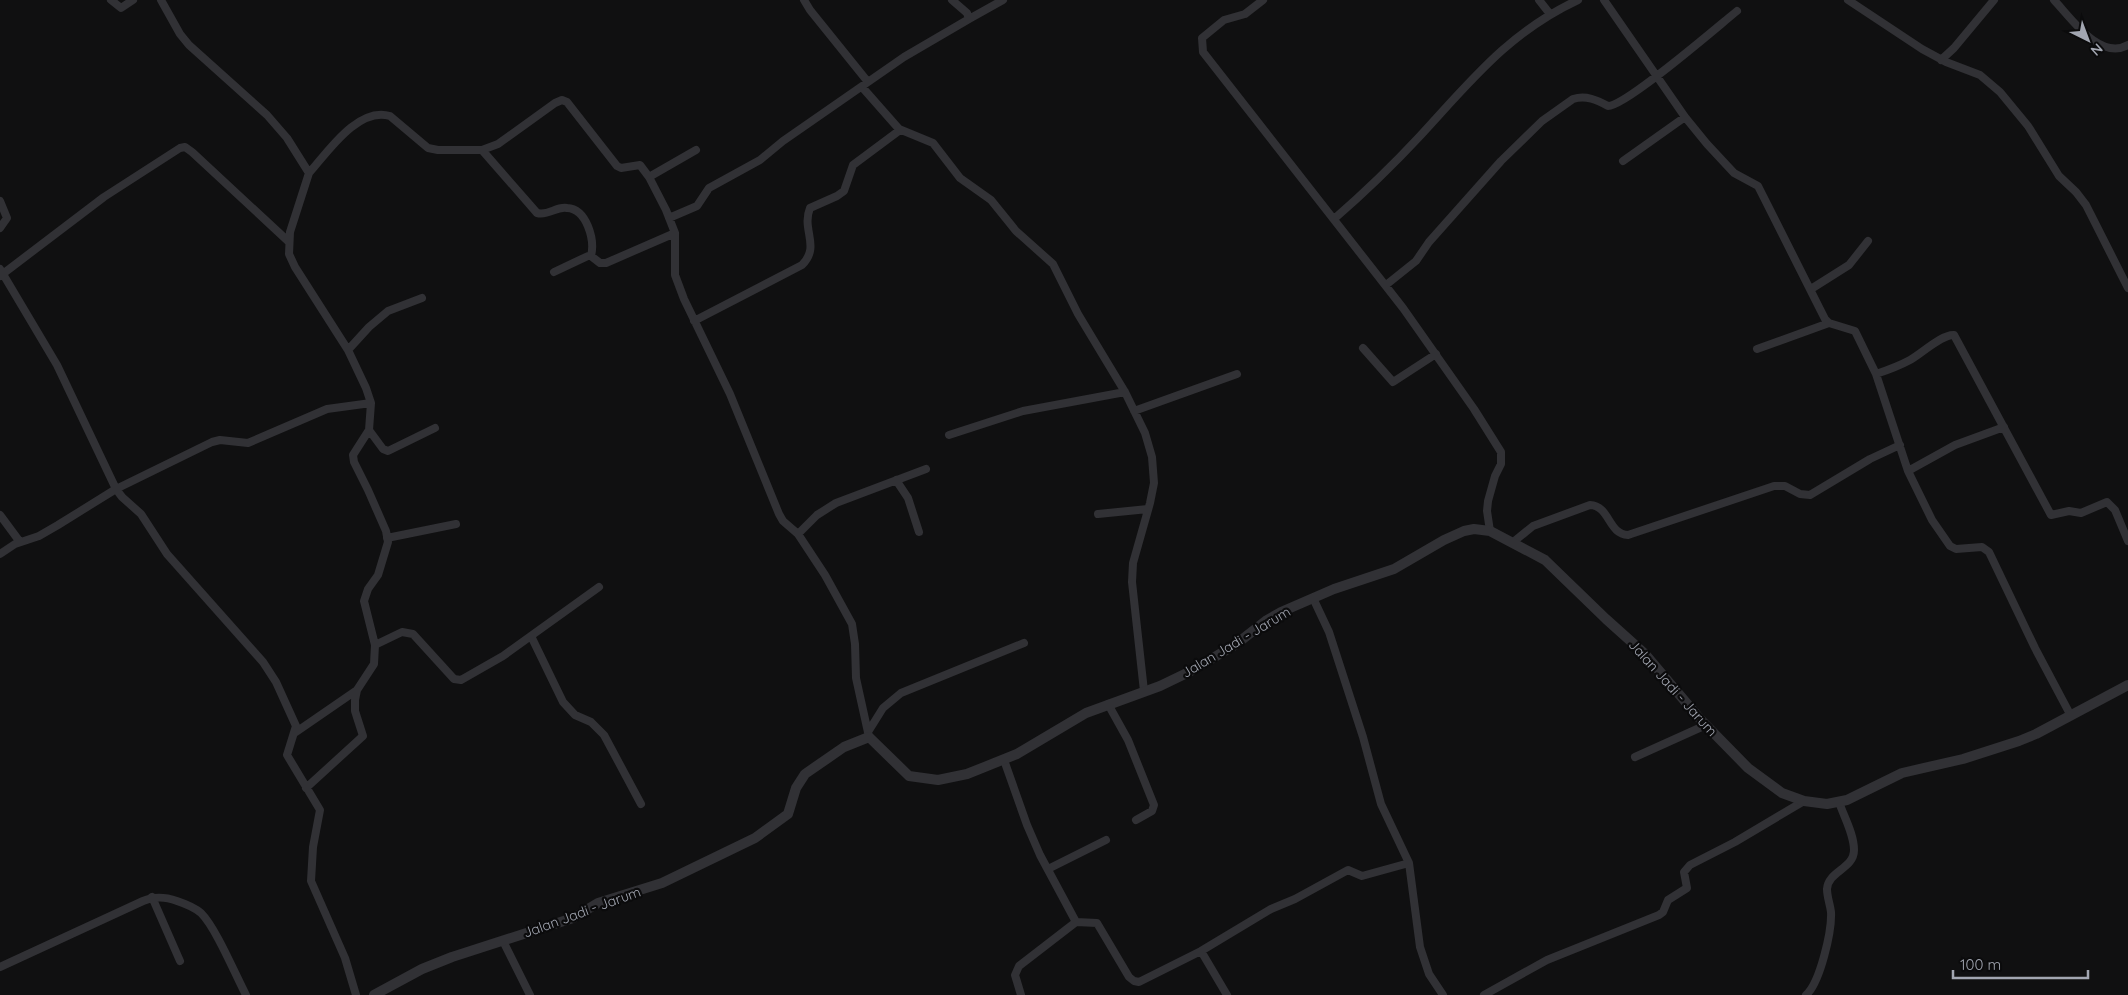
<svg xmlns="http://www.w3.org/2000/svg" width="2128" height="995" font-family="Quicksand,sans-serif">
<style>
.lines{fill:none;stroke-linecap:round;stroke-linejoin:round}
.minor{stroke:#313135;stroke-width:8}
.tertiary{stroke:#313135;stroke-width:10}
.labels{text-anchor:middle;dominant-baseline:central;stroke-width:4.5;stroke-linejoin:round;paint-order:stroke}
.street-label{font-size:14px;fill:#a2a6b1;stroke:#0b0b0c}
</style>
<rect width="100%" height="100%" fill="#101011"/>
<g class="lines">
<path class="minor" d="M111,0L121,8L133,0
M161,0L180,34L189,45L267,115L287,138L309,173C327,153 358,106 390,116L428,148L438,150H482L498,144L555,103L562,100L567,102L617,166L621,168L640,165L649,177L666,210L675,233V275L684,299L730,394L779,514L783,521L798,534L825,575L852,624L855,644L856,678L869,737
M804,0L810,10L868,82
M1263,0L1245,14L1224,20L1202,38L1203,52L1403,308L1474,409L1501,452V464L1495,476L1488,501L1487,511L1490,531
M1539,0L1550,14
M1604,0L1685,117L1707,144L1734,173L1758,186L1825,319L1829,323L1855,331L1876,374L1908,471L1932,520L1950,546L1956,549L1982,547L1989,552L2035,648L2071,716
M1848,0L1922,49L1946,62L1980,75L2000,92L2028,126L2059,176L2076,192L2086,205L2128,288
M2054,0C2071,18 2100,61 2128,45
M969,19L1003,0
M1941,60L1954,48L1994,0
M862,87L899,129L933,143L960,178L991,200L1016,231L1053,264L1078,314L1125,392L1145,433L1152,457L1154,483L1150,503L1133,563L1132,582L1144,691
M482,150L537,213C549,216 556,206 567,208C587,209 595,240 591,256
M1623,161L1685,117
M309,173L290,232L289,254L295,267L348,350L366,388L371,403L369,430L353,455L354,462L368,490L386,531L388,542L378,575L368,589L364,601L375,645L402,632L413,634L454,679L461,680L503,656L599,587
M649,177L696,150
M0,201L7,218L0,228
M669,218L697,206L709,188L760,160L783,141L904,57L969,19L967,13L952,0
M1334,219C1364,193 1393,165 1420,136C1470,82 1509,32 1578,0
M0,269L57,365L116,489L122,497L141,514L167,554L263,662L276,682L296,726L287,755L320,810L313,847L311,881L345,958L356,995
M554,272L588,256H591L600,263H606L675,233
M0,276L104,197L180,148L185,147L192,152L289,242
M1386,285L1416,261L1429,242L1501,161L1542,121L1573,99C1586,95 1597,100 1608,106C1626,106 1717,27 1737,11
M1811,289L1849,265L1868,241
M694,321L802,265C821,246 801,230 810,208L837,196L844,191L853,165L900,130
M1363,348L1393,382L1436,354
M1757,349L1829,323
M348,350L369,327L388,311L422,298
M1876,374C1888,370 1899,366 1910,360C1921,354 1942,334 1954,335L2051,515L2069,511L2081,513L2107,502L2115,510L2128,541
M1134,411L1237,374
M369,430L383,449L388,451L435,428
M949,435L1023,411L1125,392
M1908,471L1955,445L2004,427
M896,480L908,498L919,532
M1098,514L1148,509
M0,515L20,542
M798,534L817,515L836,503L926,469
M387,538L456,524
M1512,543L1533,526L1590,505C1610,506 1608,534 1628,535L1774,486H1785L1800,494L1810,495L1870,459L1900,445
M0,554L15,544L39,536L58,525L116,489L212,442L220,440L248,443L327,409L371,403
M1313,598L1329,632L1363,737L1381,804L1409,863L1420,947L1429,974L1443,995
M531,636L563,702L575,715L591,722L604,735L641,804
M1108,704L1128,740L1154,805L1152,811L1136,820
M296,732L357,690
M868,732L883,708L901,693L1024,643
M1635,757L1706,725
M1004,760L1027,825L1040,855L1076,922L1019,966L1015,975L1021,995
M306,788L363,736L355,711V700L357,690L374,664L375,645
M1048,869L1106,840
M152,897L180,961
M1076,922L1097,923L1129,977L1134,981L1139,982L1201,951L1271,909L1295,899L1348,870L1362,876L1409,863
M503,941L530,995
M1201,951L1227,995
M0,967L143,901C155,896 165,897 177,901C186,904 194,907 201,913C216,928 235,974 246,995
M1484,995L1547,960L1659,915L1663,912L1668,900L1687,888L1684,872L1690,865L1735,842L1804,801
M1806,995C1820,983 1832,931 1831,912C1830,904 1827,897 1827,889C1828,871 1854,869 1854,850C1854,834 1844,817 1839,802"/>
<path class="tertiary" d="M374,995L422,969L452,957L573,918L598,903L662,883L755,838L788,814L796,788L805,774L844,747L869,737L909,776L938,780L967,774L1017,754L1086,713L1160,686L1189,672L1235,645L1267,620L1281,612L1334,589L1394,569L1444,540L1464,531L1474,529L1490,531L1545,560L1606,619L1645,654L1700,719L1748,768L1782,793L1804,801L1827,804L1847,800L1902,773L1963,759L2019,741L2036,734L2128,685"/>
</g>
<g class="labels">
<g class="street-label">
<text transform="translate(1236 642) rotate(-31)">Jalan Jadi - Jarum</text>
<text transform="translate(1673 688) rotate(48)">Jalan Jadi - Jarum</text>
<text transform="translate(582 912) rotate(-20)">Jalan Jadi - Jarum</text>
</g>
</g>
<g transform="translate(2088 40) rotate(138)" stroke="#0b0b0c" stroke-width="4" paint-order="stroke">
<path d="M0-4L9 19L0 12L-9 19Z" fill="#a2a6b1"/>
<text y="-8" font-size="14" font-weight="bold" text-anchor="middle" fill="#a2a6b1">N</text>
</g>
<path d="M1953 970v8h135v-8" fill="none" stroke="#a2a6b1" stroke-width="2.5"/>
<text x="1960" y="970" font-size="15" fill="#a2a6b1" stroke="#0b0b0c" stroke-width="4" paint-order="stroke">100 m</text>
</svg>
